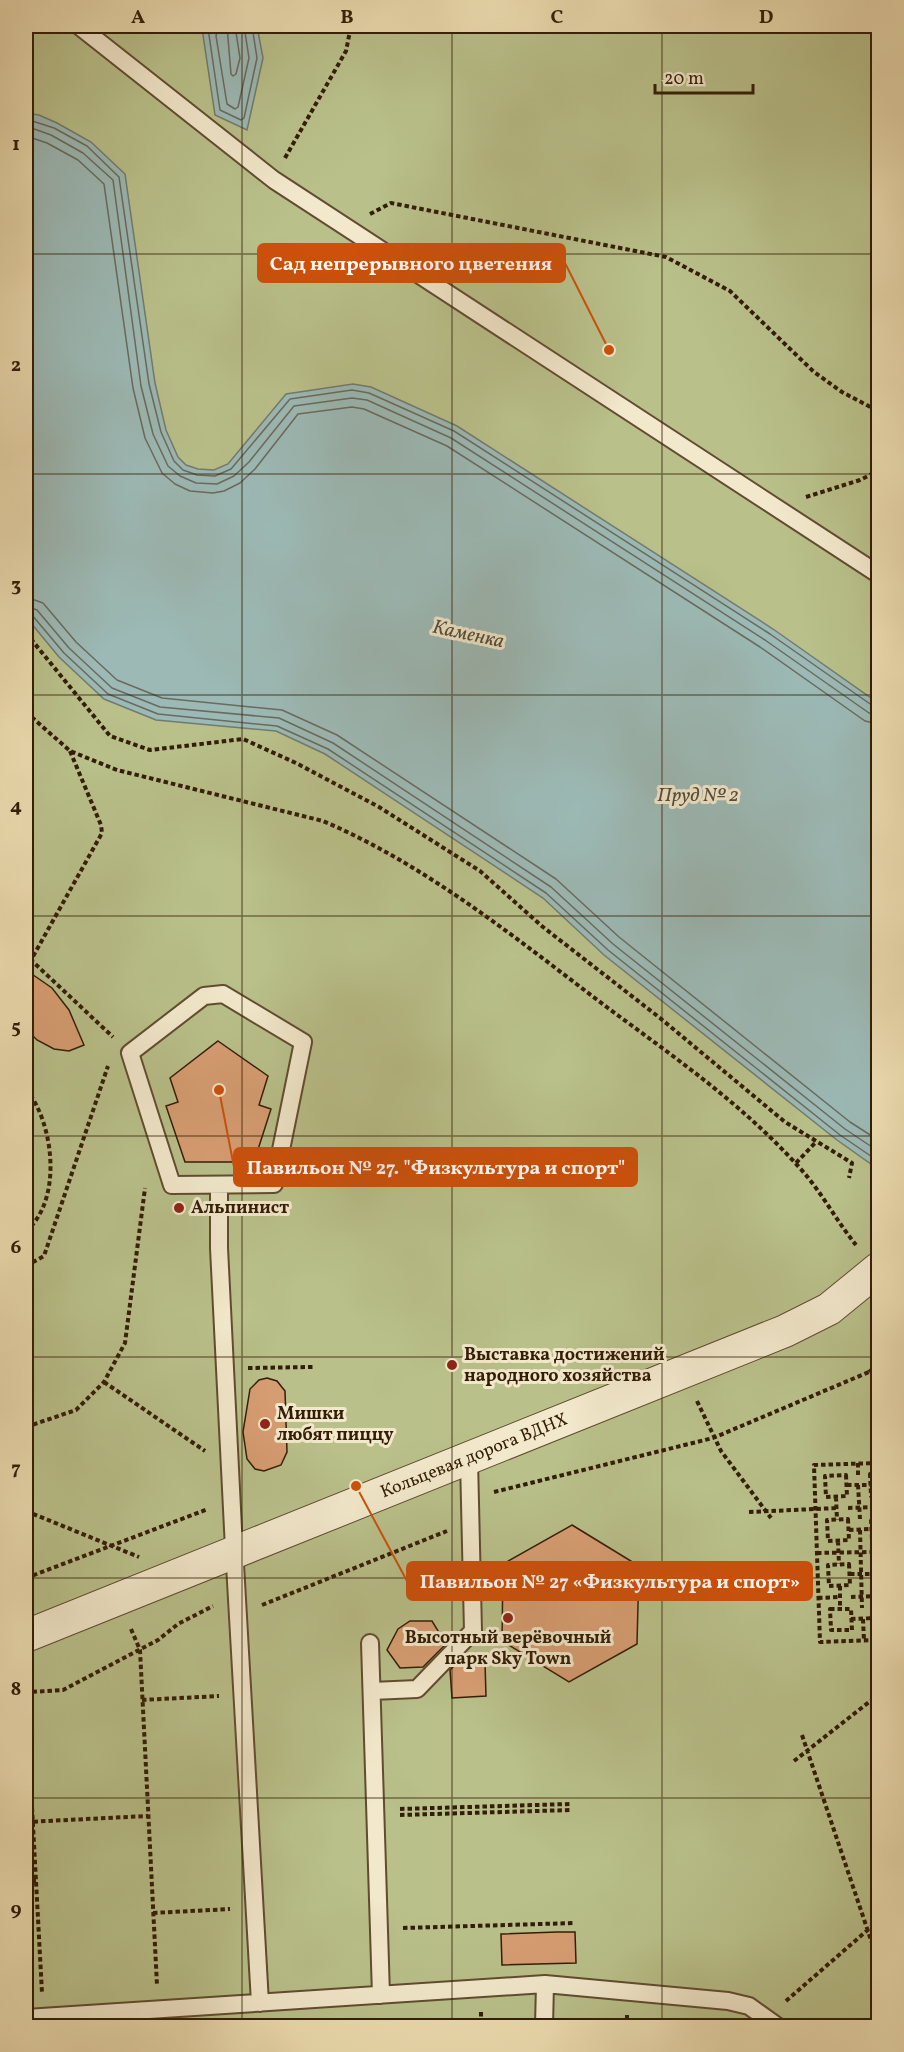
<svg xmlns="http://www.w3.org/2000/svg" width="904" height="2052" font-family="Vollkorn,serif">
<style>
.green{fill:#b9c08a;stroke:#766e48;stroke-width:1.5}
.water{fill:#9cb9b5;stroke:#727b6f;stroke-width:1.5}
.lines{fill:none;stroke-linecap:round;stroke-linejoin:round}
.shore{stroke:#686b5e;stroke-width:1.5}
.building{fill:#d79d72;stroke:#331d06;stroke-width:1.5}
.lane-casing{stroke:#614c30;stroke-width:20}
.street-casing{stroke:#614c30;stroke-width:34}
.path{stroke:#331d06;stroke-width:4;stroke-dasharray:4.5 3;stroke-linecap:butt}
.lane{stroke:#f2e8cb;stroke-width:16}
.street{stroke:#f2e8cb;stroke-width:32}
.grid{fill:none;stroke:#331d06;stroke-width:1.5;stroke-opacity:0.55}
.poi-dot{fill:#8f2418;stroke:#f2e8cb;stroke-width:2}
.labels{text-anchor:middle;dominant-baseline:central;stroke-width:6;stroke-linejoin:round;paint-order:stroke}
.poi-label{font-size:18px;font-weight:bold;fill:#331d06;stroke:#f2e8cb;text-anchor:start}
.street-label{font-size:18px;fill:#331d06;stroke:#f2e8cb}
.water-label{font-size:20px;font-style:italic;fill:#524c3b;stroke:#f2e8cb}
.leader{fill:none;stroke:#cd500b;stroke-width:2}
.callout-dot{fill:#cd500b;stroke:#f2e8cb;stroke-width:2}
.callout{fill:#cd500b;stroke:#cd500b;stroke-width:2}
.callout-label{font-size:20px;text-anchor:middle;font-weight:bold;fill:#fff}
.neatline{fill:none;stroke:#331d06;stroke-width:2}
.grid-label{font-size:20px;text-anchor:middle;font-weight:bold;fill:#331d06}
</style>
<rect width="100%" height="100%" fill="#ebdbaf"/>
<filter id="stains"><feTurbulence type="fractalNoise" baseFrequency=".00333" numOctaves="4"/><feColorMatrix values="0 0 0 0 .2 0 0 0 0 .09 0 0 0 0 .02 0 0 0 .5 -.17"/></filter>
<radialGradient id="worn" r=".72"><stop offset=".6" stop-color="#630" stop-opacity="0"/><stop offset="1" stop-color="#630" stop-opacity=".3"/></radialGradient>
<path class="green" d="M26,26H878V2026H26Z"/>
<path class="water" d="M205,26H257L263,58L247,130L215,115L203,35Z
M26,113L39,115L57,123L91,142L125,174L155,383L166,430L178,457L186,465L198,469L214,470L228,464L286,394L353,384L371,387L457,426L773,629L878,703V1169L837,1140L604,955L543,898L325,754L276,731L156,720L104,699L59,657L26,617Z"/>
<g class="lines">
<path class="shore" d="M210,26L209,35L220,110L241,120L244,118L257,58L252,26
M218,26L216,36L227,104L235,109L238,107L249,58L244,26
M227,26L231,74L233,76L236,74L240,58L235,26
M26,119L54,128L87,146L119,177L149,384L161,432L174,461L183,470L197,475L215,476L231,469L290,399L352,390L369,393L454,431L770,634L873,706L878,708
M26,126L51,135L83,153L113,180L141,386L153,434L168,466L180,476L196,483L217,484L234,476L249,462L294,406L352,398L367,400L451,438L765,640L869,713L878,715
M26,136L47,143L78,160L104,184L133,388L145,438L162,473L175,484L190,491L213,493L224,491L240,483L255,469L298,414L352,407L364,409L447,446L760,647L865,721L878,724
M26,597L43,603L76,642L117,680L162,698L282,710L337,735L556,879L619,937L850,1122L878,1140
M26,606L37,610L69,648L112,688L160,707L279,718L333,743L551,887L613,944L845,1129L878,1151
M26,614L32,615L64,653L108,694L158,714L277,726L328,749L546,893L608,950L840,1135L878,1161"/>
</g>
<path class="building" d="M26,970L52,988L69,1010L84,1045L69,1051L54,1049L37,1040L26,1029Z
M218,1041L268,1076L259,1105L271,1109L254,1162H185L166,1106L178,1102L170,1078Z
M267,1378L277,1381L285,1391L287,1452L281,1465L264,1471L255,1469L247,1459L243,1432L250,1389L259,1380Z
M572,1525L639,1566L637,1644L569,1682L502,1641L503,1564Z
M410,1621H432L446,1644L423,1667L400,1668L387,1650L398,1629Z
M457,1663H485L486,1696L452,1698L450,1670Z
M557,1932H575L576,1963L502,1965L501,1934Z"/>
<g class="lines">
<g class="lane-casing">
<path id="lane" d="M79,26L274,180L878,574
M223,994L303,1042L274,1184L172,1185L130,1053L204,996Z
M219,1185V1248L233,1529L260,2003
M370,1643L381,1995
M372,1691L417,1689L473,1631L469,1460
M26,2018L545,1984L728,2001L749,2006L777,2026
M544,2026L545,1984"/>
</g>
<g class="street-casing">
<g id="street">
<path id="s1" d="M26,1636L785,1331L829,1309L878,1269"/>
</g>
</g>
<path class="path" d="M285,158L346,51L351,26
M370,214L391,203L666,257L730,291L814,372L842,392L878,411
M806,497L860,480L878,471
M26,633L110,736L150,750L243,739L296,763L379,807L480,871L543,927L660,1018L785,1122L852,1163L849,1178
M26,712L70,751L117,770L323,821C428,866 518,940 608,1008C674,1057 742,1104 797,1165C820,1189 835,1219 856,1245
M70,751L101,825L102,833L31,960L113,1037
M26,955L31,960
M26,1089C54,1123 63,1200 26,1231
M796,1163L816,1142
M26,1266L44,1256L108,1066
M878,1364L869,1372L878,1379
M248,1368L313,1367
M104,1382L205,1451
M697,1401L721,1451L771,1518
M26,1427L76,1410L104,1382L125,1343L145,1188
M858,1463V1475
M878,1463L814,1465L820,1642L878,1640
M878,1474H870L871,1496L878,1495
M846,1475L847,1496L826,1497L825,1476Z
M847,1485H871
M858,1485L860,1519
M494,1492L713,1438L869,1372
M836,1497L837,1520
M848,1508L878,1507
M26,1511L139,1557
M749,1512L837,1508
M878,1518L871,1519L872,1540H878
M848,1519L849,1540L828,1541L827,1520Z
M849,1530L871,1529
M860,1530L862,1608
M838,1541L839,1564
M817,1553L872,1552
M878,1563H873V1584H878
M849,1564L850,1585L829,1586L828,1565Z
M850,1574H874
M26,1578L208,1509
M840,1586V1609
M851,1597L878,1596
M818,1598L840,1597
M262,1605L447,1531
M878,1607L874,1608L875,1629H878
M830,1609H851L852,1630H831Z
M851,1619L875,1618
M863,1619L864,1641
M131,1629L140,1650L157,1985
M877,1685L878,1686
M26,1695L42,1993
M26,1695L30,1692L63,1690L158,1640L178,1624L213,1606
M142,1700L219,1696
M802,1735L878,1961
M794,1761L878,1695
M400,1809L570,1804
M400,1815L571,1810
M26,1822L148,1816
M26,1882L36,1881
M153,1913L230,1909
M403,1928L575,1923
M786,2001L878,1921
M481,2012V2026
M627,2015V2026"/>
<use href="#lane" class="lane"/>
<use href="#street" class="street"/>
</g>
<path class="grid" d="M242,26V2026M452,26V2026M662,26V2026M26,254H878M26,474H878M26,695H878M26,916H878M26,1136H878M26,1357H878M26,1578H878M26,1798H878"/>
<g class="poi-dot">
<circle cx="179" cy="1208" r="6"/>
<circle cx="452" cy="1365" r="6"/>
<circle cx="265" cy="1424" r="6"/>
<circle cx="508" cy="1618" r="6"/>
</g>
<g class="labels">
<g class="poi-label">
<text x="191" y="1208">Альпинист</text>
<text x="464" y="1355">Выставка достижений<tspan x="464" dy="21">народного хозяйства</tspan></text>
<text x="277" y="1414">Мишки<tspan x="277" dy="21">любят пиццу</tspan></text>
<text x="508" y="1638" text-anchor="middle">Высотный верёвочный<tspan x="508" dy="21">парк Sky Town</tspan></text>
</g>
<g class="street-label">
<text stroke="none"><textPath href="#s1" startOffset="483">Кольцевая дорога ВДНХ</textPath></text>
</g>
<g class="water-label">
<text transform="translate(468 635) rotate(12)">Каменка</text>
<text x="698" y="796">Пруд № 2</text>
</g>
</g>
<path class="leader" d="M609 350L565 263M219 1090L234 1167M356 1486L407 1581"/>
<g class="callout-dot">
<circle cx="609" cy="350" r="6"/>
<circle cx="219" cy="1090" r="6"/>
<circle cx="356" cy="1486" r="6"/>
</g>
<g class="callout">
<rect x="258" y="244" width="307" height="38" rx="6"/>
<rect x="234" y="1148" width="403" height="38" rx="6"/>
<rect x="407" y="1562" width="405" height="38" rx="6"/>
</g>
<g class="callout-label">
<text x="411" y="270">Сад непрерывного цветения</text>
<text x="436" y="1174">Павильон № 27. "Физкультура и спорт"</text>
<text x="610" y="1588">Павильон № 27 «Физкультура и спорт»</text>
</g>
<rect width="904" height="2052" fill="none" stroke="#ebdbaf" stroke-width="66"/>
<path d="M655 84v9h98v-9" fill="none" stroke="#331d06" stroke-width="3"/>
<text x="664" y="84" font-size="18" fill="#331d06" stroke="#f2e8cb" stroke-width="4.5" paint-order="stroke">20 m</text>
<rect x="33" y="33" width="838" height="1986" class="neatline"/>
<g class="grid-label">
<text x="138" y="23">A</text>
<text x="347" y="23">B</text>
<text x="557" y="23">C</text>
<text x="766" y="23">D</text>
<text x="16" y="150">1</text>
<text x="16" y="371">2</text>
<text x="16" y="591">3</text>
<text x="16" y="812">4</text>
<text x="16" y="1033">5</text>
<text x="16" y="1253">6</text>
<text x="16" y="1474">7</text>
<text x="16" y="1695">8</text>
<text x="16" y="1915">9</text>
</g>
<rect width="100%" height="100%" filter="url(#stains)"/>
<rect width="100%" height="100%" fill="url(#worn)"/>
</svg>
